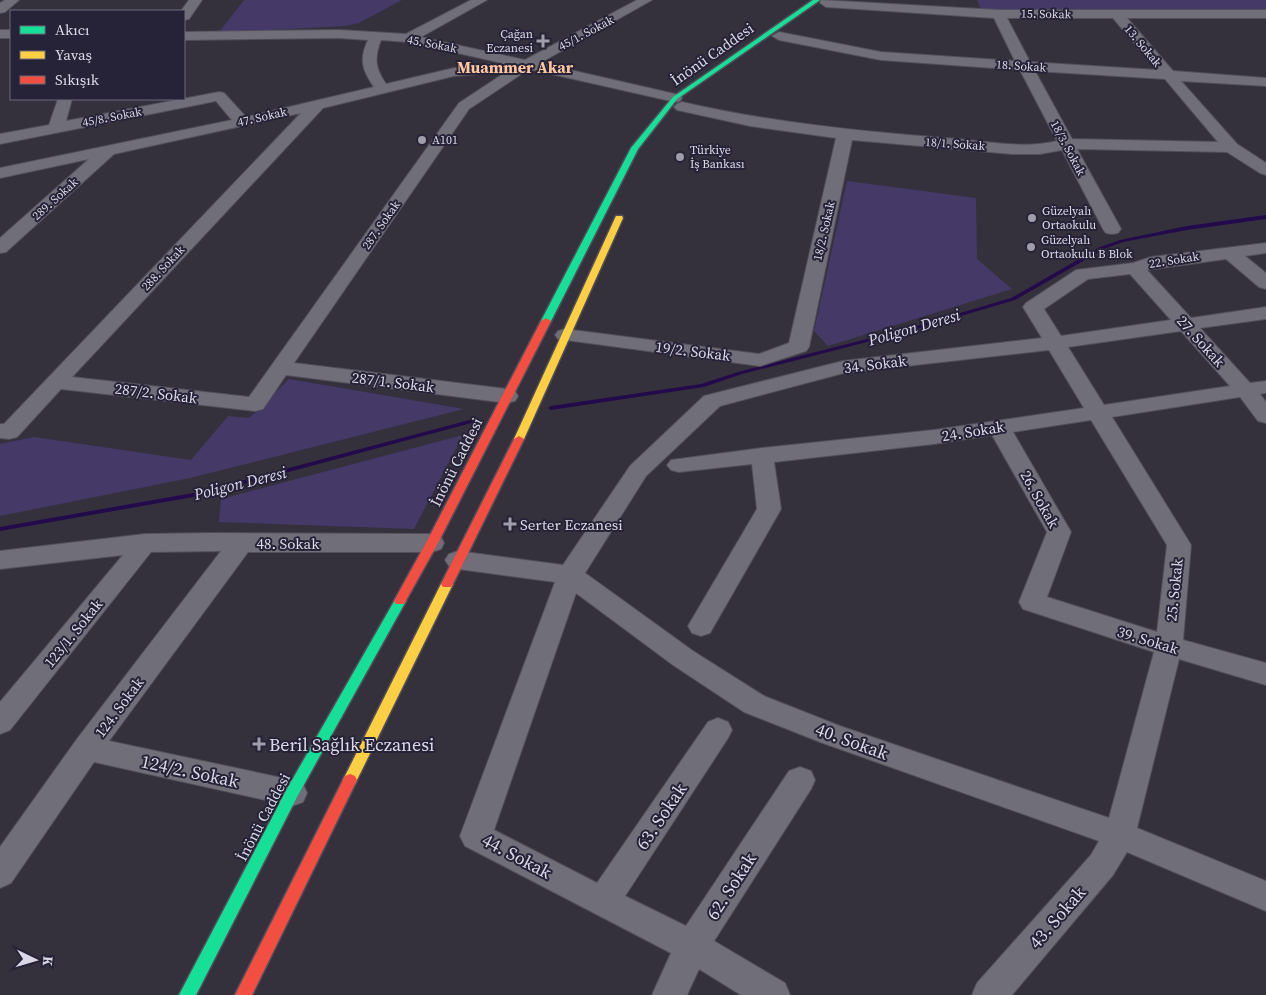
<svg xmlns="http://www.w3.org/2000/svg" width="1266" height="995" font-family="'Source Serif 4',serif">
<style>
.green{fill:#443967}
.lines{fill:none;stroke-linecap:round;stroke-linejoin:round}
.stream{fill:#230a4a;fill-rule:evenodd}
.street-casing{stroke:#524f5a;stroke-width:2}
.fast-casing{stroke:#524f5a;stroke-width:3}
.slow-casing{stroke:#524f5a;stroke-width:3}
.jam-casing{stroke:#524f5a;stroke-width:3}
.street{fill:#706e78;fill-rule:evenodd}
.fast{fill:#16e098;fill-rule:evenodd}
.slow{fill:#ffcf43;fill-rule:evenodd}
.jam{fill:#f24e42;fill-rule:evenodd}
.poi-dot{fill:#a09eab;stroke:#262237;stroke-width:2}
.labels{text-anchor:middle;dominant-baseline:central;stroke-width:4;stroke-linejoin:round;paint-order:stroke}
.far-street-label{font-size:12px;fill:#dad8e6;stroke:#262237}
.far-poi-label{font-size:12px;fill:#dad8e6;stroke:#262237;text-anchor:start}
.street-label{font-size:15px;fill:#dad8e6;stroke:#262237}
.poi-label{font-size:15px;fill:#dad8e6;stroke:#262237;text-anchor:start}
.far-district-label{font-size:16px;font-weight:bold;fill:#ffc8a2;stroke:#262237}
.water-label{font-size:16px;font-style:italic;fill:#dfdcf1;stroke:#262237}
.near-street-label{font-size:18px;fill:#dad8e6;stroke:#262237}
.near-poi-label{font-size:18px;fill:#dad8e6;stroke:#262237;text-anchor:start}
</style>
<rect width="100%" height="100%" fill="#34313d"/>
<path class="green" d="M244,0H402L359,23L345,26L273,30L267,34L216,36Z
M977,0H1266V11H982Z
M847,181L976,198L977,259L1012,289L828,346L814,331Z
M289,379L464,409L190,478L0,516V444L34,437L191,460L228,416L249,418Z
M463,435L414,529L219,522L221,499Z"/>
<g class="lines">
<path class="stream" d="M1266,215V219L1187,230L1123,242L1104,249L1015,300L910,331L742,374L704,387L551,410L548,408L551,406L701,384L738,372L906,329L1011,298L1100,247L1120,240L1187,226Z
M477,418L480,420L479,421L199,496L0,531V527L199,492Z"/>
<g class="street-casing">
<path id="street" d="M5,0H19L5,12L0,13V3Z
M189,0H202L189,19L184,20V11H181Z
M471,0H487L421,37L525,60L637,0H652L540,63L675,94L680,95L682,98L680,101L675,102L529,69L469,109L294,363L507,389L515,391L518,396L515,401L507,403L286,375L263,409L255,411L61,389L17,437L9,439L0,438V424H4L301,113L114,154L6,252L0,253V238L89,159L0,178V168L232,120L216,101L0,144V134L49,125L58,99H72L66,121L219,92L224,93L246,117L374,87C362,70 359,59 368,40L339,38L184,40V32L339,30L406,34ZM381,40L408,42L502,63L454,68L386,84C375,68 374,58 381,40ZM506,72L459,103L249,397L72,377L323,108L454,76Z
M821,0L999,10H1266V18H1127L1173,71L1266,78V86L1181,81L1237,144L1266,163V175L1260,173L1227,152L1077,149L1121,229L1118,233L1112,234L1106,233L1103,229L1062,150L1040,154H1012L852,140L809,347L806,351L760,366L558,339L555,335L558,331L565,329L759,354L789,343L836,138L750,126L677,110L674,107L677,104L682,102C773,123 865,132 958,139C991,142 1025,149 1057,141L1020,70L881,60L779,40L772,36L779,32L881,52L1015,61L994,18L826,7L820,3ZM1007,18H1113L1157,70L1030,62ZM1035,71L1165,79L1218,142L1072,139Z
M0,30H11V38H0Z
M1266,243V253L1245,256L1266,273V289L1259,287L1226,259L1147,270L1191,318L1266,307V319L1200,328L1250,383L1266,381V393L1260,394L1266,402V423L1258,421L1240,397L1112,417L1191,545L1183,640L1266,663V685L1179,659L1137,828L1266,881V911L1127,852L1113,875L1012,995H972L977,983L1091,855L1099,841L820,742L744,712L673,665L576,593L494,830L597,883L708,722L718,718L728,722L732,730L728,738L625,896L686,926L789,771L800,767L811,771L815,780L811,789L714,941L785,983L790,995H741L699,969L687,995H652L671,953L465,846L460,836L555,582L458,569L449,566L445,560L449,554L458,551L563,565L630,466L704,396L843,361L1042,338L1023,307L1026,303L1076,270L1133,263L1151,257ZM1130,274L1171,320L1061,336L1044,309L1088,279ZM1181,331L1230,386L1104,405L1068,347ZM1049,350L1084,408L934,430L762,448L671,460L667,465L671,470L679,472L752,464L757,509L688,626L692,633L701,636L710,633L781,509L774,462L934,444L992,435L1047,532L1019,602L1023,609L1154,652L1109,818L840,726L764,696L693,651L585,573L646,476L720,406L844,373ZM1091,420L1167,545L1157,632L1047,597L1071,532L1013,432Z
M211,533L432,534L441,537L444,543L441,549L432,552H248L109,741L292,780L303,784L307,793L303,802L292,806L94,762L11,883L0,888V847L77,739L221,551L151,552L10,730L0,734V702L123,555L0,569V551L145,534Z"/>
</g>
<g class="fast-casing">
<path id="fast" d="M813,0H820L677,99L638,149L551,321L549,323H543L541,321L631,148L673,97Z
M400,596L404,598L406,601L297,797L196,995H179L287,789L396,598Z"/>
</g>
<g class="slow-casing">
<path id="slow" d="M616,216H622L623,218L524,439L519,442L515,441L514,439Z
M447,580L451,581L453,584L355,784L350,786L345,784L343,780L441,584L443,581Z"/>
</g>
<g class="jam-casing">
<path id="jam" d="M546,318L551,321L438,543L404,604H396L394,601L426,543L541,321Z
M519,436L524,439L453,584L451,587H443L441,584L514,439Z
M350,774L355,776L357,780L252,995H235L345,776Z"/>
</g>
<use href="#street" class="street"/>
<use href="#fast" class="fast"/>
<use href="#slow" class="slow"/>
<use href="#jam" class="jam"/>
</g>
<g class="poi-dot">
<path d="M540.5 33.5h5v5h5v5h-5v5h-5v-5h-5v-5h5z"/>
<circle cx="422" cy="140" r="5"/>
<circle cx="680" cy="157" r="5"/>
<circle cx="1032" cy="218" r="5"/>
<circle cx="1031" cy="247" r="5"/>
<path d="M507.5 516.5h5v5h5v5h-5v5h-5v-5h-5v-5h5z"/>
<path d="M256.5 736.5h5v5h5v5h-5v5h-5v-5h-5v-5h5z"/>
</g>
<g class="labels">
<g class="far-street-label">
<text transform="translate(1046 14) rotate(1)">15. Sokak</text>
<text transform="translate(586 33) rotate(-28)">45/1. Sokak</text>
<text transform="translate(432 44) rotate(11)">45. Sokak</text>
<text transform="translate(1143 46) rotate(50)">13. Sokak</text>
<text transform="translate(1021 66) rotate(4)">18. Sokak</text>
<text transform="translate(112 117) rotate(-11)">45/8. Sokak</text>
<text transform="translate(262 117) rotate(-13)">47. Sokak</text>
<text transform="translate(955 144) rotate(4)">18/1. Sokak</text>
<text transform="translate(1068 148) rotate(62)">18/3. Sokak</text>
<text transform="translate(55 199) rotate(-42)">289. Sokak</text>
<text transform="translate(381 225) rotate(-55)">287. Sokak</text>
<text transform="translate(824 231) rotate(-77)">18/2. Sokak</text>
<text transform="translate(1174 260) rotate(-9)">22. Sokak</text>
<text transform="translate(163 268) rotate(-47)">288. Sokak</text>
</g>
<g class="far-poi-label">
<text x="533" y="34" text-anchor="end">Çağan<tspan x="533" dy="14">Eczanesi</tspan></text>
<text x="432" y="140">A101</text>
<text x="690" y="150">Türkiye<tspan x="690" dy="14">İş Bankası</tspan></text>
<text x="1042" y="211">Güzelyalı<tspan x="1042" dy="14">Ortaokulu</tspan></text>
<text x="1041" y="240">Güzelyalı<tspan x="1041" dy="14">Ortaokulu B Blok</tspan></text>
</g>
<g class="street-label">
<text transform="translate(712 54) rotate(-35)">İnönü Caddesi</text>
<text transform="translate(1201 341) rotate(48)">27. Sokak</text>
<text transform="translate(693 351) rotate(7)">19/2. Sokak</text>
<text transform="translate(875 364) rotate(-7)">34. Sokak</text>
<text transform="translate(393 382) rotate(7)">287/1. Sokak</text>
<text transform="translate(156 393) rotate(7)">287/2. Sokak</text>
<text transform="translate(973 431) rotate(-9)">24. Sokak</text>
<text transform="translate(456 462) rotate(-63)">İnönü Caddesi</text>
<text transform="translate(1040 499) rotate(61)">26. Sokak</text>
<text x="288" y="543">48. Sokak</text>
<text transform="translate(1174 590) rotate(-84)">25. Sokak</text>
<text transform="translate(73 633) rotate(-51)">123/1. Sokak</text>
<text transform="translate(1148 640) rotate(17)">39. Sokak</text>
<text transform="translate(119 707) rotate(-53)">124. Sokak</text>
<text transform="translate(263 817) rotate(-62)">İnönü Caddesi</text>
</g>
<g class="poi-label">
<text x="520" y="524">Serter Eczanesi</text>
</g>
<g class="far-district-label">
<text x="515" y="67">Muammer Akar</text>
</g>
<g class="water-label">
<text transform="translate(914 327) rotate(-16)">Poligon Deresi</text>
<text transform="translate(240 483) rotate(-14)">Poligon Deresi</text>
</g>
<g class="near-street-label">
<text transform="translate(852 741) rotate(20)">40. Sokak</text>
<text transform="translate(190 771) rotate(12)">124/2. Sokak</text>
<text transform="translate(661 816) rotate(-56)">63. Sokak</text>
<text transform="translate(517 856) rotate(28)">44. Sokak</text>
<text transform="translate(731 886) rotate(-57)">62. Sokak</text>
<text transform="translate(1057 917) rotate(-49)">43. Sokak</text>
</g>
<g class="near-poi-label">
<text x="269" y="744">Beril Sağlık Eczanesi</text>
</g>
</g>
<rect x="10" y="10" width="175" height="90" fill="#262237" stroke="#6e6b7d"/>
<rect x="20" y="26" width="25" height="8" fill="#16e098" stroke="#6e6b7d"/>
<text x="55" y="35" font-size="15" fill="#dad8e6">Akıcı</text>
<rect x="20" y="51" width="25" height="8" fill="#ffcf43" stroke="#6e6b7d"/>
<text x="55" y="60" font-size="15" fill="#dad8e6">Yavaş</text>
<rect x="20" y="76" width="25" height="8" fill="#f24e42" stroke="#6e6b7d"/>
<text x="55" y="85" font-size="15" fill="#dad8e6">Sıkışık</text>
<g transform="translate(35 960) rotate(95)" stroke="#262237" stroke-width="4" paint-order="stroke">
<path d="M0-4L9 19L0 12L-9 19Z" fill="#dad8e6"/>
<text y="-8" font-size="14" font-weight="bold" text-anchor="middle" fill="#dad8e6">K</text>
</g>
</svg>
